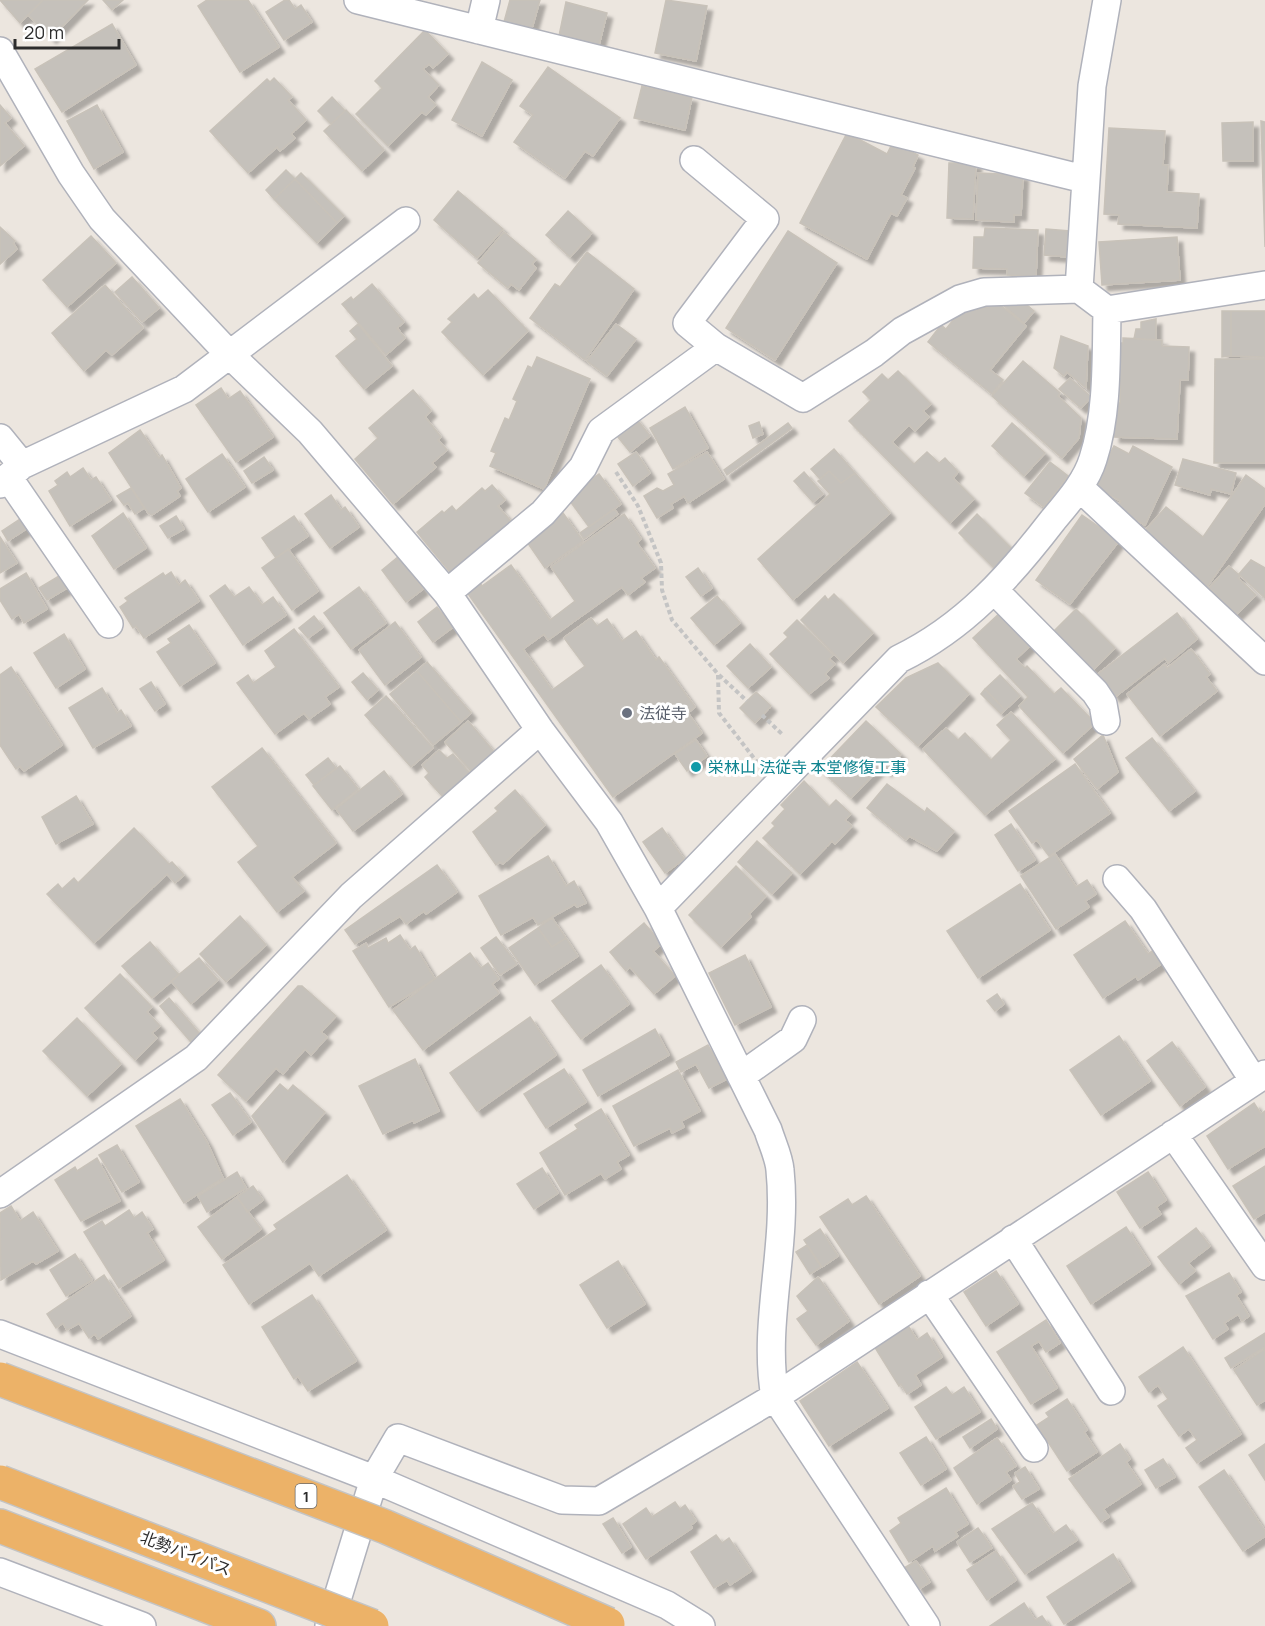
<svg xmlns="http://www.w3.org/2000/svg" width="1265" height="1626" font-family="Manrope,'Noto Sans JP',sans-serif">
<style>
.building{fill:#c5c1bb;stroke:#c8c2b9;stroke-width:1.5;filter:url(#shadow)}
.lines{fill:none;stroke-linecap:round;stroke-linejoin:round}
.minor-casing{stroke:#b0b2bb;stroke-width:30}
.trunk-casing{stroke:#c4c4c4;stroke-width:36}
.path{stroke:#c4c4c4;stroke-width:4;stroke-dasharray:4.5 3;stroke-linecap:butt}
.minor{stroke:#fff;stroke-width:27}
.trunk{stroke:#ecb268;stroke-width:33}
.trunk-bridge-casing{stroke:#c4c4c4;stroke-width:36;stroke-linecap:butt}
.trunk-bridge{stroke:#ecb268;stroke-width:33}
.worship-dot{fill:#6b7280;stroke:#fff;stroke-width:2}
.culture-dot{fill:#0f9aa8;stroke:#fff;stroke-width:2}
.labels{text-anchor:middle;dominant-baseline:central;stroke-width:6;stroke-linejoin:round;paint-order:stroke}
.shield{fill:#fff;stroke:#6b6b6b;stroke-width:1.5}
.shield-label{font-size:15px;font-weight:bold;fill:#2c2c2c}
.worship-label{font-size:16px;fill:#5b616d;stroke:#fff;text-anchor:start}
.culture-label{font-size:16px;fill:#0d838f;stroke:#fff;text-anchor:start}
.street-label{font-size:16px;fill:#2c2c2c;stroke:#fff}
</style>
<defs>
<filter id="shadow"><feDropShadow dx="5.5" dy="5.5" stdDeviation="1.5" flood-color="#0004"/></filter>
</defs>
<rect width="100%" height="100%" fill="#ece6df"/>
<path class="building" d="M0,0H43L20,23Z
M43,0H88L51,38L28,15Z
M103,0H123L112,10Z
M207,0H248L279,47L240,72L198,6Z
M285,0H289L295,9L301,5L312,22L284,40L266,12Z
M510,0H540L532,28L504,22Z
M666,0L707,6L696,61L655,53Z
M566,2L607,13L599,45L559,36Z
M112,24L136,65L62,112L35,69Z
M425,30L448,54L433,68L429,64L423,69L439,85L428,97L436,105L426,115L422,112L388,146L356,114L382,88L375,81Z
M482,62L512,80L482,136L452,120Z
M548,67L620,118L593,156L585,151L565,178L514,142L533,115L520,106Z
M274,78L292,97L288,100L306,120L291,134L295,138L280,151L277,147L248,173L210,131L267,79L270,82Z
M642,86L692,97L685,130L634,118Z
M332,97L345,111L331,124L318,111Z
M0,105L11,118L5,123L24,146L0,166Z
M97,105L123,152L94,169L67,121Z
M346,110L384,150L362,171L324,131Z
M1261,121L1265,122V247Z
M1253,122V161H1223L1222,123Z
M1109,128L1165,131L1163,165H1168L1167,192L1199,194L1197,228L1118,224L1119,215L1104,214Z
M847,133L887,154L893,142L918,155L913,167L915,168L901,195L907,198L897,216L891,213L867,259L800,223Z
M949,163H976L973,219L947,218Z
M286,170L295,179L274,199L266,190Z
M301,173L344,216L337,223L295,179Z
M978,173L1023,175L1021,215H1014V222L976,220Z
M295,179L337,223L317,243L274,199Z
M458,191L503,229L477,258L434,220Z
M568,211L592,233L570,257L546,235Z
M0,227L15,241L13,243L17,249L0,264Z
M985,228L1038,230L1036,276L1007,275V269L973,268L974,237H984Z
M1046,229L1070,231L1068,257L1044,255Z
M788,231L837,263L775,360L726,328Z
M504,232L536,259L532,264L536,268L519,290L511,284L508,288L478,263Z
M91,236L116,263L67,307L43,280Z
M1177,237L1180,280L1102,285L1099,242Z
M587,252L634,289L585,360L530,318L555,284L560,287Z
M132,277L159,308L142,322L115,292Z
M372,284L404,322L397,328L405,338L386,355L342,304L351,297L353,300Z
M105,285L143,328L112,355L106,350L84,371L52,333Z
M488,290L528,331L483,375L442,332L452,322L448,319L474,294L478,299Z
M999,304L1026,326L990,370L1003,380L992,394L928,342L941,325L946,329L958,314Z
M1003,305H1027L1034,311L1024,323Z
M1222,311H1231V356L1222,357Z
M1231,311H1265V357L1231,356Z
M1156,319V340L1134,339L1136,329H1141V322Z
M358,324L392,366L364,389L336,356L357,339L350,331Z
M616,324L636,339L607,376L587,361Z
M1061,336L1088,346L1086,388L1067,372L1064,376L1054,368Z
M1123,338L1162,340V346L1189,347L1188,380H1180L1177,439L1114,437L1116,403H1120V343H1123Z
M537,357L590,379L544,489L490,466L496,453L491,451L505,418L509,420L517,401L513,399L528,366L532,368Z
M1215,359H1265V463H1214Z
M1023,361L1060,393L1058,396L1081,418L1079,438L1062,458L992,396Z
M898,371L931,404L923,411L929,417L915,431L909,425L892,442L914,464L927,452L939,463L945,458L958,472L953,478L974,499L950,523L849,421L871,400L863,392L882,374L888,380Z
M1070,378L1091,397L1081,408L1059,389Z
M221,388L228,399L240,391L273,437L236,462L196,405Z
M413,390L431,411L425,417L441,437L438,440L447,450L432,463L436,467L393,504L355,459L378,438L369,428Z
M685,407L708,448L673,469L650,428Z
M634,416L650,436L630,452L614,432Z
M759,422L763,434L753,438L749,426Z
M788,423L792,428L727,475L724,470Z
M1012,423L1045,453L1024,476L992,446Z
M140,430L159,458L162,455L181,488L177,491L180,496L152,515L148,513L109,453Z
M1114,446L1129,454L1133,446L1172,467L1145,525L1116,509L1121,501L1093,486Z
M834,449L855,473L841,483L829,471L820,479L811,469Z
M636,452L650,473L633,486L618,464Z
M707,452L724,479L688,503L684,496L671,504L673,508L657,518L644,496L657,488L663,491L674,485L668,474Z
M222,454L245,487L208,512L186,479Z
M264,457L273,470L252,483L244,471Z
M1183,459L1236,473L1231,494L1211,489L1210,495L1175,485Z
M1050,462L1068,476L1044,507L1025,493Z
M83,468L91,480L96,477L111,500L70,526L49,491L58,485L55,481L67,472L70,477Z
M829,471L841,483L855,473L890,513L793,600L758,559L830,494L818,481Z
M804,472L823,494L813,502L794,481Z
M599,474L621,504L589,527L567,497Z
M1246,475L1265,489V504L1207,587L1142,534L1166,507L1203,537Z
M492,485L505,500L498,506L514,525L454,577L417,532L442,511L444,513L452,506L456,511L482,488L485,491Z
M131,488L144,508L135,514L128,503L124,505L117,496Z
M331,495L341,510L345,507L359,527L330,548L305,514Z
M614,509L618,514L584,539L580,533Z
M123,513L146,548L114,569L92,536Z
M563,513L583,541L545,568L525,539Z
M624,514L641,539L637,543L655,568L641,578L645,582L628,595L622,587L548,640L544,634L523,649L552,690L585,666L564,638L591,618L597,626L607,619L622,641L636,631L656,660L659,657L695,707L688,713L702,733L613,797L466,591L479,581L482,586L511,565L550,620L575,601L551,567Z
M977,514L1015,552L997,571L959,533Z
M1082,515L1119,541L1070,604L1036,580Z
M176,516L184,529L168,538L160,526Z
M294,516L308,536L276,558L262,538Z
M20,519L26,529L8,541L2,531Z
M0,537L17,563L0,573Z
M288,549L318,591L292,610L262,568Z
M399,556L423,589L406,602L382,570Z
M1251,560L1265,568V598L1239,574Z
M1229,566L1240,576L1238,578L1256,595L1236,615L1209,588Z
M698,568L712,588L701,596L686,577Z
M171,572L179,585L185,580L199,601L144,638L136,626L133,628L120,607L128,601L125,598L163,573L165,576Z
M26,573L47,609L24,623L19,614L12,619L0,600V589Z
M59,576L67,588L47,600L39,588Z
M225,585L234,597L249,587L262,605L273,597L286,615L243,645L210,596Z
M359,587L386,623L351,649L324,613Z
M834,594L873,633L843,663L801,620L825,596L828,600Z
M717,596L740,623L714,645L691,618Z
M437,607L453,627L433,642L418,622Z
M1076,609L1115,648L1093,670L1054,631Z
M1003,610L1034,642L1016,659L1025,668L1027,666L1054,694L1061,688L1095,723L1063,753L1019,706L1028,697L973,638Z
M1177,613L1197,639L1168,663L1165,658L1115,697L1098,674Z
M314,616L323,627L308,638L299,628Z
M797,620L833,655L829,659L835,664L825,674L829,678L809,694L770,654L788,637L784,633Z
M395,622L421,657L385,685L359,650Z
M189,625L215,663L180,686L157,652L171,643L168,639Z
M294,629L339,687L325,697L330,704L309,719L304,713L275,734L237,683L248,675L253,683L276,667L265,651Z
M64,634L85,669L56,688L34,653Z
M750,644L771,667L748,688L727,666Z
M1191,649L1210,674L1206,677L1217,691L1160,736L1127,694L1165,664L1167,668Z
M427,662L471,713L461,722L417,671Z
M938,663L969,694L918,746L876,707L906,678Z
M11,667L62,745L24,771L20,766L16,769L0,745V675Z
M417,671L461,722L433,745L390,694Z
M363,673L378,690L367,700L352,682Z
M1000,675L1020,696L1005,710L985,689Z
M151,682L165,704L155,711L140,689Z
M102,688L117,713L121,710L131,726L93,748L69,708Z
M985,689L1005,710L1001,714L981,694Z
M756,692L771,706L755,723L740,708Z
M386,696L433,748L411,767L365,715Z
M1011,712L1055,759L985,815L923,749L946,728L958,740L965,733L991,760L1011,740L997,725Z
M468,721L495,753L472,772L445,742Z
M866,721L901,754L886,771L882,766L851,798L820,769Z
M1103,735L1118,772L1097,789L1074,759Z
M1152,738L1195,791L1169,811L1126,758Z
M696,740L707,756L687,771L675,754Z
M262,748L336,843L292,877L304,891L277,912L238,862L258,846L212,787Z
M439,750L447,758L453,754L478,783L452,807L425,777L429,773L422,765Z
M328,758L336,768L314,785L306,775Z
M1075,764L1110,813L1049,856L1037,840L1032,843L1009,811Z
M340,766L358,789L332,810L313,786Z
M384,771L402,794L353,831L336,809Z
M804,781L829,807L836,800L851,814L845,820L852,826L835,844L832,841L800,874L763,838L775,826L772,823L785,809L781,805Z
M887,784L925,812L927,808L954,831L937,851L909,836L906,840L867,808Z
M515,790L545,825L503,864L500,862L496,865L473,832L498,811L495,808Z
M76,796L93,824L56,844L42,817Z
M1011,824L1035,860L1018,871L995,835Z
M134,828L169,864L172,862L184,875L175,883L167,874L94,943L47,894L58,884L62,889L74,878L78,883Z
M662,828L684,859L665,873L643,842Z
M757,841L792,873L772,894L738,862Z
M1055,854L1076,887L1087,880L1096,894L1085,901L1089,907L1056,929L1021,876Z
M548,856L566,886L574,881L586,903L577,907L575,904L538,925L533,917L501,935L479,896Z
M437,865L457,892L426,914L424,911L406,924L400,916L355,944L345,930Z
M736,866L766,896L749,914L751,917L721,947L689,915Z
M1020,884L1050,930L978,978L947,931Z
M240,916L266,945L226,982L200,954Z
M552,918L566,938L552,947L538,928Z
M1125,921L1148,954L1152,951L1161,964L1138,980L1136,976L1103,998L1074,955Z
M644,923L662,944L653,951L675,976L654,994L630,967L626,971L610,952Z
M538,928L552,947L566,938L578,956L535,985L509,948Z
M400,935L410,950L415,946L435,979L389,1007L353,951L366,943L368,948L386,938L388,943Z
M496,937L517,964L500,975L481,948Z
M150,942L179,975L152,998L122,966Z
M470,953L481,968L488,963L499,979L492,984L499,993L423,1050L393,1010Z
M745,955L771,1007L735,1025L709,973Z
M199,958L218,980L191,1004L171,981Z
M601,965L629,1004L581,1039L552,1001Z
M120,974L152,1007L147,1012L160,1026L152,1033L157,1038L135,1060L85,1008Z
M298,986H302L336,1016L321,1032L327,1037L311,1055L305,1049L283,1074L276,1068L246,1101L218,1075Z
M997,994L1004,1004L995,1011L987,1001Z
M169,998L205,1040L196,1048L160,1006Z
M530,1017L556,1055L477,1111L450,1073Z
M77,1018L121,1064L87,1096L43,1051Z
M655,1029L669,1055L598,1096L583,1070Z
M1119,1036L1150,1081L1101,1115L1070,1070Z
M1172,1042L1205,1087L1180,1106L1147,1061Z
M708,1045L727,1079L709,1088L696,1064L681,1072L676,1062Z
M415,1059L439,1111L414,1123L413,1120L383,1134L359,1086Z
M564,1069L586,1102L546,1128L524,1094Z
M678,1070L700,1111L681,1121L684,1127L672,1133L670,1128L634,1146L613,1106Z
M280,1084L288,1091L293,1085L325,1112L283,1162L252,1116Z
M230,1093L251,1122L233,1135L212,1105Z
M180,1099L207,1142L223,1178L184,1203L136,1126Z
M1254,1103L1261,1114L1265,1111V1146L1228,1169L1207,1136Z
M601,1109L629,1155L617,1162L621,1169L605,1179L601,1173L565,1195L540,1153L578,1129L575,1125Z
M117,1145L139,1182L122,1192L99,1155Z
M97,1158L120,1201L81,1221L55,1180L75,1167L77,1171Z
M1265,1166V1212L1254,1219L1233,1186Z
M542,1168L558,1193L534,1209L517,1184Z
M237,1172L246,1188L207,1212L198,1196Z
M1148,1172L1166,1200L1156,1207L1161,1214L1140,1228L1117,1192Z
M347,1175L386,1230L319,1276L310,1263L249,1304L223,1265L277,1229L274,1225Z
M253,1186L263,1200L247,1212L237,1197Z
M866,1196L920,1276L879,1304L820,1217L848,1199L852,1205Z
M237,1197L261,1229L222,1259L198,1227Z
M11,1206L20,1221L33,1212L58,1251L36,1264L33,1261L1,1280L0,1213Z
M129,1210L134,1218L142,1212L153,1229L147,1233L164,1260L119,1288L84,1232L102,1221L105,1226Z
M1126,1227L1150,1264L1091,1304L1067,1266Z
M1196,1228L1210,1246L1188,1263L1195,1271L1179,1284L1158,1257Z
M820,1229L838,1256L822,1267L804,1240Z
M807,1245L821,1267L810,1274L796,1252Z
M75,1254L92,1280L66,1296L50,1270Z
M618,1261L645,1304L607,1328L580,1285Z
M996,1271L1018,1304L986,1326L964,1292Z
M1229,1273L1241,1292L1236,1295L1249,1316L1242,1321L1238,1314L1224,1323L1228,1329L1213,1339L1186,1296Z
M104,1275L131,1316L98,1339L95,1334L89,1338L79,1323L67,1330L63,1323L56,1328L47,1314Z
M818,1277L849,1321L816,1345L797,1319L808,1311L797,1296Z
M312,1295L356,1361L308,1391L298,1376L294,1379L262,1327Z
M1046,1320L1060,1343L1046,1352L1039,1341L1031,1346L1057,1388L1031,1404L997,1352Z
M907,1324L917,1340L927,1333L942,1357L915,1375L921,1385L907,1394L901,1384L899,1386L874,1346Z
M1265,1333V1347L1231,1368L1225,1358Z
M1183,1347L1241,1434L1197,1463L1186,1448L1197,1440L1189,1429L1179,1436L1158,1406L1168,1399L1158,1385L1149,1392L1139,1377Z
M1265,1349V1400L1257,1405L1234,1370Z
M857,1362L888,1408L829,1446L800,1401Z
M946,1387L952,1395L964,1387L980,1412L936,1439L915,1407Z
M1067,1399L1087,1430L1084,1432L1097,1452L1067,1471L1037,1425L1049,1417L1046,1413Z
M991,1419L997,1429L970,1448L963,1437Z
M926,1437L946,1469L921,1485L900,1453Z
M997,1438L1016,1466L1006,1472L1011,1480L977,1504L954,1468Z
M1120,1444L1130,1459L1126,1462L1141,1484L1103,1509L1109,1517L1101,1522L1069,1479Z
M1265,1444V1480L1249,1455Z
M1163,1459L1175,1477L1156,1488L1145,1470Z
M1025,1467L1039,1489L1022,1499L1013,1486L1020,1482L1015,1473Z
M1224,1470L1265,1531V1536L1243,1551L1199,1487Z
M946,1488L968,1524L955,1532L958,1536L935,1551L933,1546L909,1562L890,1531L901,1523L898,1518Z
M675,1502L680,1509L685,1505L696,1521L691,1525L692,1528L646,1559L623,1524L646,1508L652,1517Z
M1032,1503L1053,1534L1066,1525L1077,1540L1025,1574L992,1529Z
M613,1518L631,1547L622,1553L603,1524Z
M978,1528L992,1548L970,1562L957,1542Z
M716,1535L722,1543L729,1538L751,1571L730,1585L727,1580L714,1588L691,1552Z
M996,1551L1016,1580L987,1600L967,1570Z
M1113,1554L1130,1581L1064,1624L1047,1597Z
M916,1561L930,1582L919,1589L904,1568Z
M1024,1603L1035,1620L1042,1616L1049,1626H990Z"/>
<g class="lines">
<g class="minor-casing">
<path id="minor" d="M358,0L1084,179
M1107,0L1092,86L1079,289L1107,310L1265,285
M479,30L486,0
M0,51L71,174L102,219L230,355L310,432L447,593L540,730L609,822L658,908L768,1130C772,1143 779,1157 780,1170C788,1247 762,1323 775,1397L926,1626
M694,160L765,219L687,323L716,347L803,398L874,353L902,331L960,299L984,292L1079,289
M0,438L22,465
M8,477L109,624
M0,484L22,465L184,389L406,221
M1079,487L1265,661
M995,591L1095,692L1103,704L1106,721
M447,593L543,513L583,467L601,431L716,347
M1117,879L1143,909L1254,1081
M658,908L899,659C965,627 1009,577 1053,520C1068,502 1086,482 1093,459C1108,413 1106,358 1107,310
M741,1076L793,1039L802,1020
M1173,1134L1265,1266
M0,1194L196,1058L351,896L540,730
M1013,1239L1111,1391
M929,1294L1034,1448
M0,1334L374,1479L667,1605L701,1626
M0,1572L142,1626
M329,1626L374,1479L398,1438L562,1500L599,1501L775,1397L1265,1074"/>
</g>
<g class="trunk-casing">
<path id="trunk" d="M0,1526L259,1626"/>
</g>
<path class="path" d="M616,472L638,506L661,563L662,590L672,620L718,674L719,713L757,762
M719,675L747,701
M762,715L782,734"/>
<use href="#minor" class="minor"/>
<use href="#trunk" class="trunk"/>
<g class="trunk-bridge-casing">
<path id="trunk-bridge" d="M0,1379L386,1527L608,1624
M0,1482L372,1626"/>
</g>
<use href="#trunk-bridge" class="trunk-bridge"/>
</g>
<circle class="worship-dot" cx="627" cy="713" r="6"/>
<circle class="culture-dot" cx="696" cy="767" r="6"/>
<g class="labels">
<rect class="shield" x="295.5" y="1484" width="21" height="24" rx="4.5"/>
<g class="shield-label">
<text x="306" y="1496">1</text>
</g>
<g class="worship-label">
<text x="639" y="713">法従寺</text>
</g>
<g class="culture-label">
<text x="708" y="767">栄林山 法従寺 本堂修復工事</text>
</g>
<g class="street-label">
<text transform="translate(186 1553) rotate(21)">北勢バイパス</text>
</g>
</g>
<path d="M15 39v9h104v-9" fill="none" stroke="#2c2c2c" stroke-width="3"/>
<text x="24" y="39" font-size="18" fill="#2c2c2c" stroke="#ffffff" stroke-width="4.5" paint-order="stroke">20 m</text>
</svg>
